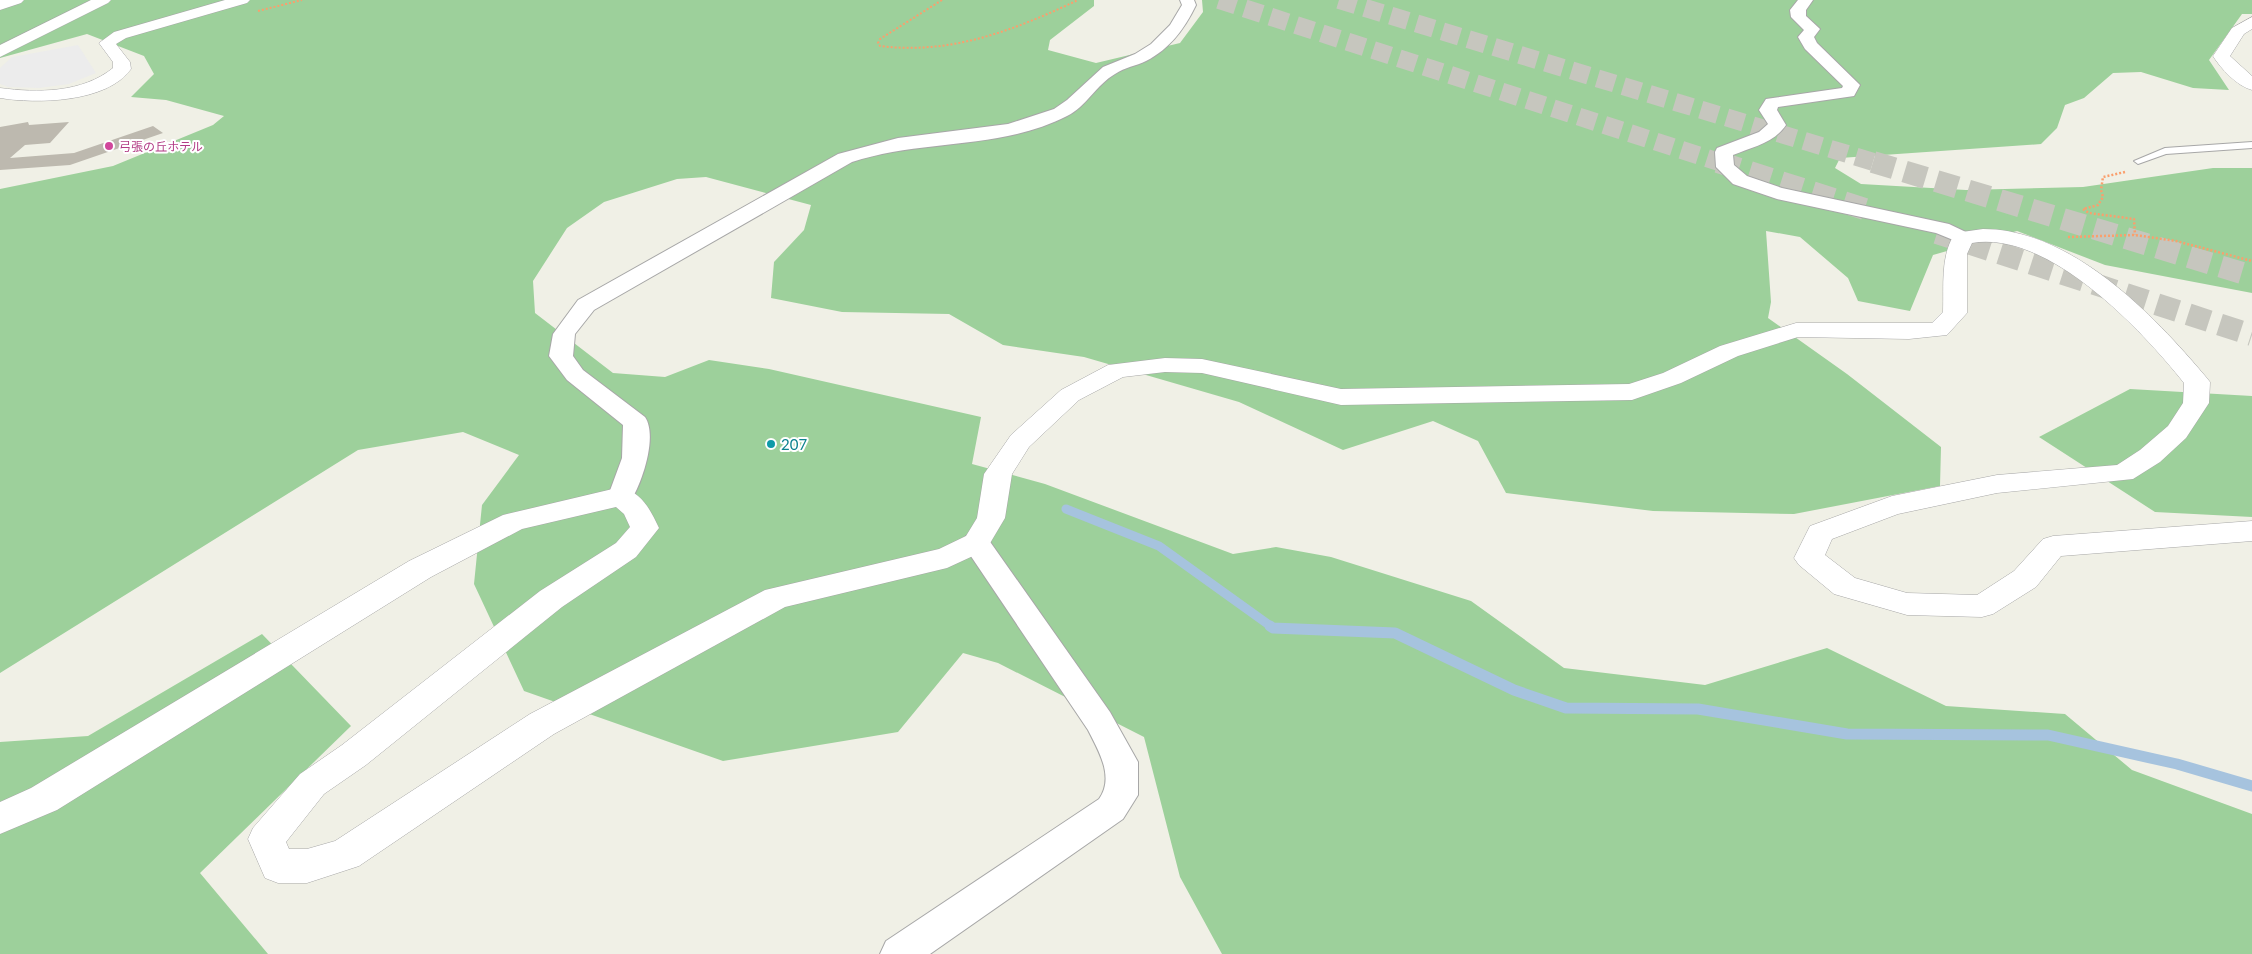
<svg xmlns="http://www.w3.org/2000/svg" width="2252" height="954" font-family="Lato,'Noto Sans JP',sans-serif">
<style>
.forest{fill:#9dd09b}
.parking{fill:#ececec}
.lines{fill:none;stroke-linecap:round;stroke-linejoin:round}
.stream-far1{stroke:#a6c3de;stroke-width:9}
.stream{stroke:#a6c3de;stroke-width:11}
.building{fill:#bdb9af}
.motorway-tunnel-far1{stroke:#c6c6be;stroke-width:18;stroke-dasharray:18 9;stroke-linecap:butt}
.motorway-tunnel{stroke:#c6c6be;stroke-width:22;stroke-dasharray:22 11;stroke-linecap:butt}
.service-casing{stroke:#a7a7a7;stroke-width:2}
.minor-casing{stroke:#a7a7a7;stroke-width:2}
.tertiary-casing{stroke:#a7a7a7;stroke-width:1}
.path-far1{stroke:#fa9f6d;stroke-width:2;stroke-dasharray:2 2;stroke-linecap:butt}
.path{stroke:#fa9f6d;stroke-width:2.5;stroke-dasharray:2 2;stroke-linecap:butt}
.service{fill:#fff;fill-rule:evenodd}
.minor{fill:#fff;fill-rule:evenodd}
.tertiary{fill:#fff;fill-rule:evenodd}
.hotel-dot{fill:#d1479c;stroke:#fff;stroke-width:2}
.culture-dot{fill:#0f9aa8;stroke:#fff;stroke-width:2}
.labels{text-anchor:middle;dominant-baseline:central;stroke-width:4;stroke-linejoin:round;paint-order:stroke}
.far-hotel-label{font-size:12px;fill:#b23c85;stroke:#fff;text-anchor:start}
.culture-label{font-size:15px;fill:#0d838f;stroke:#fff;text-anchor:start}
</style>
<rect width="100%" height="100%" fill="#f0f0e6"/>
<path class="forest" d="M0,0H1094V6L1050,40L1048,50L1096,63L1180,43L1203,12L1202,0H2252V14H2242L2209,60L2229,90L2193,88L2141,72L2113,73L2084,98L2065,105L2057,128L2041,144L1840,158L1835,168L1861,184L1966,190L2083,187L2213,168H2252V293L2105,265L2017,231L1933,255L1910,311L1858,301L1848,278L1800,237L1766,231L1771,302L1768,318L1847,374L1941,447L1940,486L1794,514L1653,511L1506,493L1478,441L1433,421L1343,450L1239,402L1084,357L1003,345L949,314L842,312L771,298L774,262L804,230L811,205L706,177L677,179L604,202L567,228L533,281L535,313L613,373L665,377L709,360L769,369L981,417L972,464L1045,484L1233,554L1276,547L1331,557L1471,601L1564,668L1705,685L1827,648L1946,706L2065,714L2132,770L2252,814V954H1222L1180,877L1144,737L998,663L963,653L898,732L723,761L524,691L474,584L482,505L519,455L463,432L358,450L0,673V189L113,166L213,125L224,116L166,100L131,97L154,74L144,56L87,34L0,58Z
M2130,389L2252,396V517L2155,512L2039,437Z
M262,634L351,726L200,873L268,954H0V742L88,736Z"/>
<path class="parking" d="M78,45L96,73L69,84L39,88L8,87L0,84V68L12,57Z"/>
<g class="lines">
<path class="stream-far1" d="M1066,509L1159,546L1272,627"/>
<path class="stream" d="M1270,626L1273,628L1395,633L1514,690L1566,708L1698,709L1847,734L2048,735L2177,764L2252,786"/>
</g>
<path class="building" d="M28,122L29,125L69,122L50,143L25,145L10,158L74,153L153,126L163,133L70,165L0,170V127Z"/>
<g class="lines">
<path class="motorway-tunnel-far1" d="M1219,0L1722,163
M1339,0L1877,163"/>
<path class="motorway-tunnel" d="M1718,162L1868,210
M1873,162L2252,276
M1937,233L2252,335"/>
<g class="service-casing">
<path id="service" d="M2252,142V148L2166,154L2138,164L2134,161L2165,148Z"/>
</g>
<g class="minor-casing">
<path id="minor" d="M1180,0H1194L1196,5C1185,28 1170,49 1146,61C1136,66 1125,67 1115,74C1096,85 1086,107 1067,116C1001,150 921,139 852,162L594,310L575,334L573,356L583,370L645,417C658,436 642,484 630,502L621,505L612,502L608,496L622,458L623,425L567,380L549,356L553,334L578,300L838,154L898,138L1008,124L1054,109L1067,100L1103,67L1135,54L1151,44L1170,25L1182,5Z
M1798,0H1813L1806,10V16L1820,29L1814,37L1817,43L1860,85L1854,96L1778,107L1777,110L1786,125C1774,143 1752,147 1733,155L1734,165L1747,176L1782,188L1949,224L1970,234L1973,238L1970,242L1963,244L1936,233L1777,199L1733,184L1716,167L1715,152L1717,148L1759,132L1768,124L1759,110L1766,99L1842,88L1843,86L1805,49L1798,37L1804,30L1791,17L1790,10Z
M976,533L986,536L1110,712L1138,762V795L1123,819L930,954H880L886,941L1099,799C1115,777 1098,750 1088,730L962,543L966,536Z"/>
</g>
<g class="tertiary-casing">
<path id="tertiary" d="M0,0H24L21,3L0,10Z
M91,0H111L108,3L0,57V45Z
M225,0H250L247,3L126,38L116,44L130,62L131,69C107,103 36,104 0,98V88C38,93 82,93 113,68V62L99,43L114,32Z
M2252,17V29L2244,34L2230,56L2252,76V90C2237,86 2221,69 2213,56L2232,28Z
M1983,229C2071,229 2153,314 2206,377L2210,382L2209,403L2186,438L2160,462L2133,479L1997,493L1898,514L1832,539L1825,555L1855,578L1907,593L1977,595L2014,571L2043,539L2053,536L2252,521V541L2061,556L2036,587L1993,614L1982,617L1907,615L1834,594L1799,565L1794,558L1810,526L1892,496L1997,475L2117,465L2140,450L2168,426L2183,403L2184,383C2141,329 2048,230 1972,243L1967,254V313L1947,335L1909,339L1798,337L1738,356L1681,383L1632,400L1341,405L1202,373L1165,372L1123,377L1079,400L1029,447L1012,474L1005,518L986,550L947,568L785,607L554,734L359,866L307,883H278L265,878L248,839L253,828L300,774L342,745L540,591L616,543L630,527L624,514L616,507L522,529L431,577L57,810L0,834V802L31,788L409,561L503,515L621,487C642,493 650,509 659,528L636,557L562,607L366,765L324,794L286,842L289,849H307L335,841L530,714L765,590L939,549L966,536L977,518L984,474L1011,435L1061,390L1108,365L1165,358L1202,359L1341,389L1629,384L1663,373L1720,346L1796,323H1932L1943,312C1944,285 1940,256 1955,233Z"/>
</g>
<path class="path-far1" d="M942,0L880,39L878,43L880,46C951,55 1015,30 1078,0
M258,11L302,0"/>
<path class="path" d="M2125,172L2103,177L2101,190L2103,197L2098,205L2083,209L2089,213L2134,219L2135,235
M2068,237L2135,235L2176,241L2252,261"/>
<use href="#service" class="service"/>
<use href="#minor" class="minor"/>
<use href="#tertiary" class="tertiary"/>
</g>
<circle class="hotel-dot" cx="109" cy="146" r="5"/>
<circle class="culture-dot" cx="771" cy="444" r="5"/>
<g class="labels">
<g class="far-hotel-label">
<text x="119" y="146">弓張の丘ホテル</text>
</g>
<g class="culture-label">
<text x="781" y="444">207</text>
</g>
</g>
</svg>
